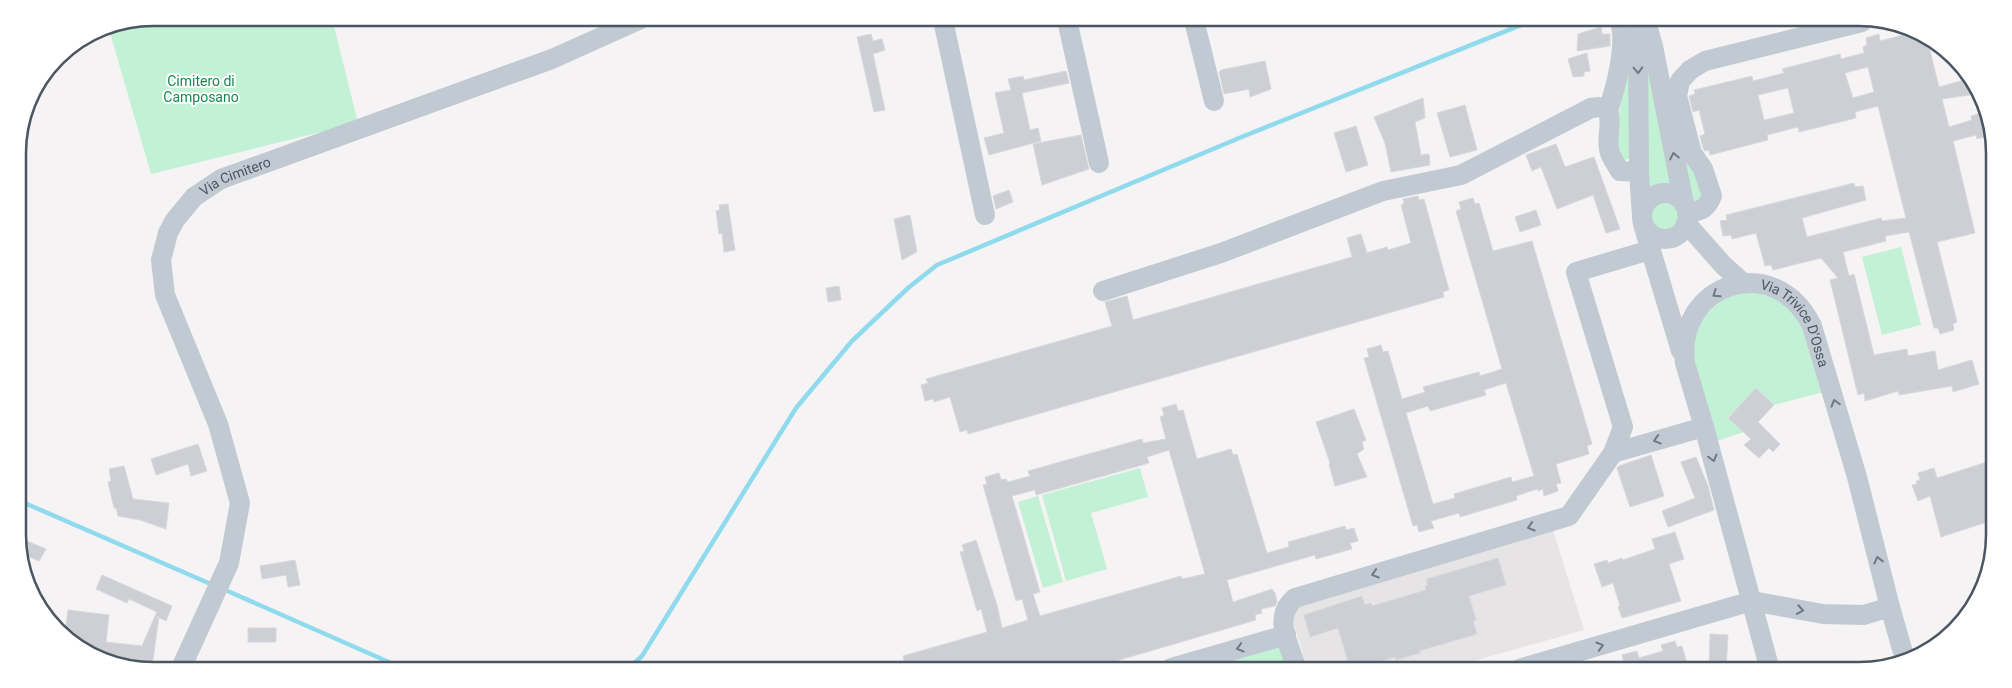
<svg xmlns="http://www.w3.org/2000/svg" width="2012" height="688" font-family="Roboto,sans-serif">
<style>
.education{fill:#e6e4e5}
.green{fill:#c3f1d5}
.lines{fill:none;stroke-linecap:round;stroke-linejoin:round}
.stream{stroke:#90daee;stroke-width:4.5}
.building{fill:#cdcfd5;stroke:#d7d9de;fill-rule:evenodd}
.minor{stroke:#c1cad2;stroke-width:20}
.oneway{stroke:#6e7983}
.labels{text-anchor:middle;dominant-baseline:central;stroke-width:4;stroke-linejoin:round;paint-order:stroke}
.park-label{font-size:14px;fill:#17864f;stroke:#fff}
.street-label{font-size:14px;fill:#4a5661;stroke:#fff}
.rim{fill:none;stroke:#4a5661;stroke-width:2.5}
</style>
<rect width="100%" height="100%" fill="#f5f3f3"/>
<path class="education" d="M1553,530L1584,630L1444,669H1308L1292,619L1299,604Z"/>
<path class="green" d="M153,18H332L358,123L151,174L108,26Z
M1630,42L1632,157L1625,160L1621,157L1615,138Z
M1645,76H1651L1672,189L1644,187Z
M1673,98L1704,191L1699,200L1695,201L1692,199Z
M1650 216a14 14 0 1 1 28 0a14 14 0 1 1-28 0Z
M1901,247L1921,325L1882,335L1862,257Z
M1752,291L1780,301L1802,322L1824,392L1774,405L1756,388L1728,417L1744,432L1714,442L1691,351L1699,322L1723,298Z
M1140,468L1148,497L1091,513L1107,569L1066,581L1042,495Z
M1038,496L1063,582L1043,588L1018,502Z
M1282,645L1289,669H1203Z"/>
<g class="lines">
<path class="stream" d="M20,501L213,585
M223,589L400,667
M630,667L642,656L796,408L852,341L908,288L937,265L1244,136L1531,21"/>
</g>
<path class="building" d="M1601,27L1602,34H1610V46L1577,51L1578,34Z
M1911,33L1928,43L1939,87L1968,79L1976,94L1942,99L1949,127L1972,120L1971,116L1985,112L1992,127V135L1977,139L1976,135L1953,141L1975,233L1937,242L1957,322L1953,324L1954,330L1940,334L1938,328H1934L1909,232L1885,236L1886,241L1843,252L1849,276L1854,274L1874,355L1907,349L1908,356L1935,351L1938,370L1972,360L1979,384L1953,392L1952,386L1899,395L1898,391L1865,401L1864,393L1858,395L1830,280L1838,278L1821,258L1773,270L1771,265L1765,266L1756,233L1732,239L1731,235L1723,236L1720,221L1727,220L1726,215L1854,183L1855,187L1863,186L1866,200L1802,218L1807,237L1881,218L1882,221L1906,218L1878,106L1855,112L1856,118L1799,132L1798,127L1767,135L1768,140L1710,155L1709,150L1705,151L1703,148L1700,136L1705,134L1699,110L1693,112L1689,96L1695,94L1694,90L1752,76L1753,81L1784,73L1782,69L1840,54L1841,59L1864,53L1863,47L1867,45L1866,38L1879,34L1880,41ZM1868,67L1874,92L1853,98L1845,73ZM1788,88L1794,113L1764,120L1758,95Z
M871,34L873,41L882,39L885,50L873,54L885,110L874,112L857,37Z
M1587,53L1590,71L1584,72V76L1573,77L1568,59Z
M1265,61L1271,89L1250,97L1249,89L1224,94L1219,72L1221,70Z
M1066,71L1069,83L1022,93L1030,130L1038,128L1041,141L989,155L984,138L1004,133L995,93L1011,90L1008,79L1023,76L1024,80Z
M1423,98L1425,118L1415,122L1421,155L1429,154L1430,165L1391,172L1385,143L1374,117Z
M1465,105L1477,150L1450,157L1437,113Z
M1356,126L1368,165L1346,172L1334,133Z
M1081,135L1089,169L1042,185L1033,144Z
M1556,144L1565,167L1594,157L1620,229L1606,233L1593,195L1557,209L1541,167L1532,171L1526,155Z
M1009,190L1013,202L996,209L993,196Z
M1418,196L1419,200L1424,199L1449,290L1443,292L1444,297L968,434L967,430L960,432L950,397L934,402L933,399L925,401L921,385L928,383L926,379L1112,326L1105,302L1127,296L1133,320L1352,257L1347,238L1361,234L1367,253L1387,247L1388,250L1411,243L1401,205L1404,204L1403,199Z
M1473,198L1475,204L1479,203L1493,251L1532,241L1592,444L1587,446L1589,454L1556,464L1561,483L1556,484L1558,491L1544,496L1543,489L1538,491L1537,489L1516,496L1517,500L1460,517L1459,513L1431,521L1434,528L1419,532L1417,525L1413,526L1364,358L1369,357L1367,349L1381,345L1383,352L1388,351L1402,399L1425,392L1423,387L1479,372L1480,376L1502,369L1456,211L1461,209L1459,202ZM1506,383L1534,476L1512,482L1511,477L1454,494L1455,498L1433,504L1406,413L1428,406L1430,411L1486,395L1484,390Z
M728,204L735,250L724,252L722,233L719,234L716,211L720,210L719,205Z
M1536,210L1541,225L1520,232L1515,217Z
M910,215L917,252L902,260L894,219Z
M839,286L841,300L828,302L826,288Z
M1756,388L1774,405L1758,422L1780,444L1773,452L1769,448L1759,458L1744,445L1751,439L1728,418Z
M1176,404L1178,411L1183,410L1197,459L1231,449L1233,455L1237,454L1267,553L1289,547L1288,542L1345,526L1346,530L1354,528L1358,541L1350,543L1352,549L1316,559L1315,555L1227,580L1233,602L1272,589L1275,593L1277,602L1275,606L1261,609L1262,613L1255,615L1256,620L1092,668H906L903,656L987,632L981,609L977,611L960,552L964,551L962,545L976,540L997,605L1002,628L1028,620L1022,599L1016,601L983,485L987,484L985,477L999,473L1001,480L1006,479L1008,482L1030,476L1028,471L1142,439L1143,443L1166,439L1160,417L1164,415L1162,408ZM1169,450L1205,574L1182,579L1181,576L1040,616L1033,594L1040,592L1012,496L1035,490L1036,495L1149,463L1147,457Z
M1354,409L1366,440L1362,442L1364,449L1357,454L1367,477L1335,486L1329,464L1330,463L1316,422Z
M198,444L207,471L191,476L188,464L156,475L151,459Z
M1651,455L1664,496L1630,507L1617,468L1619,466Z
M1696,457L1708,486L1714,510L1668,527L1662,511L1695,498L1681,462Z
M1990,461V521L1941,537L1930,496L1918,501L1912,485L1917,484L1916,481L1920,480L1918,473L1934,468L1937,478Z
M124,466L133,499L169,503L166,529L140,520L118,516L116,508H114L108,482L111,481L109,469Z
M1675,532L1684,559L1669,564L1681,601L1622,618L1618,607L1620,606L1613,583L1602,587L1594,564L1607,560L1608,563L1622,558L1623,560L1655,549L1652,539Z
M20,538L46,549L39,561L20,553Z
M1498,558L1506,585L1469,596L1476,620L1473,621L1477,634L1419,651L1420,653L1396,660L1395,657L1355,669H1350L1338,628L1310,637L1304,615L1362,596L1365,605L1371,603L1372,606L1426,590L1425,586H1427V579Z
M295,560L300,585L288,587L286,575L262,579L260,566Z
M102,575L172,606L166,621L155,616L157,612L129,599L127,603L96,589Z
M68,610L109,615L106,642L142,646L155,616L159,617L152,666L109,660L65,633Z
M248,628H276V642H248Z
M1710,634L1728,635L1726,670H1709Z
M1675,641L1677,647L1682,646L1689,670H1612L1611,666L1624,663L1622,655L1637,651L1639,658L1663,651L1661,645Z"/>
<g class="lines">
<g class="minor">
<path d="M943,20L985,215"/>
<path d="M1067,20L1099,163"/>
<path d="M1194,20L1214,101"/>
<path d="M1635,22L1638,48L1639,172L1642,216"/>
<path d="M1646,22L1653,46L1684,204"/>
<path d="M1608,110C1616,87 1627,45 1620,21"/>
<circle cx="1665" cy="216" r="23"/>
<path d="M1687,213C1701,211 1707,209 1712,196L1703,169L1692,153L1677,96L1680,81L1690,70L1705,61L1862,22"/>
<path d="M1686,223L1723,265L1742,282"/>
<path d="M1643,224L1681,351"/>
<path d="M1103,291L1221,253L1383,191L1461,175L1591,108L1599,107L1608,110C1613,125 1605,139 1610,153C1612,159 1617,166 1620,171L1639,172"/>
<path d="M1613,453L1623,427L1576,272L1650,250"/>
<path id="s1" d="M182,666L229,563L240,503L218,424L165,295L161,260L168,233L175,220L194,197L221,179L552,59L641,19"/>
<path d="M1171,668L1286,635"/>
<path d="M1297,669C1289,644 1272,617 1295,598L1569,516L1613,453L1704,427"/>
<path d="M1519,669L1752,601L1823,614L1864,615L1890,607"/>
<path id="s2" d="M1770,670L1704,427L1685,363C1675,283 1775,250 1812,326L1857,477L1890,607L1904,656"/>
</g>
</g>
<defs><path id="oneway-chevron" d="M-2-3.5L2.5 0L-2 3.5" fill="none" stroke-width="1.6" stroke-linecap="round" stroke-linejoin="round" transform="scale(1.25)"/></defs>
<g class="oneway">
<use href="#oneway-chevron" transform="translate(1638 70) rotate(88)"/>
<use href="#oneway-chevron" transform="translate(1674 156) rotate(-102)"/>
<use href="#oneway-chevron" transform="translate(1716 294) rotate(146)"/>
<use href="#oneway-chevron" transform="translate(1835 403) rotate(-106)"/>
<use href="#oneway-chevron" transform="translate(1657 440) rotate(164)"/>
<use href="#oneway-chevron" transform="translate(1713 458) rotate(75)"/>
<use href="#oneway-chevron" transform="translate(1531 527) rotate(163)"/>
<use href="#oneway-chevron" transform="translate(1878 560) rotate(-104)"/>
<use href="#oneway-chevron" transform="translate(1375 574) rotate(163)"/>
<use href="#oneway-chevron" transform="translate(1800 610) rotate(10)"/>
<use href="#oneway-chevron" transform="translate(1600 646) rotate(-16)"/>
<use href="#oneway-chevron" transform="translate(1240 648) rotate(164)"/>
</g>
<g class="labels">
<g class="park-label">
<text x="201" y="81">Cimitero di<tspan x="201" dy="16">Camposano</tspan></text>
</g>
<g class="street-label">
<text stroke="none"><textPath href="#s1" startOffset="550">Via Cimitero</textPath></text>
<text stroke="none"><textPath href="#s2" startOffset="502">Via Trivice D'Ossa</textPath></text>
</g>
</g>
<path d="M0 0H2012V688H0ZM153 26H1859A127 127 0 0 1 1986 153V535A127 127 0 0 1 1859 662H153A127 127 0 0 1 26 535V153A127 127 0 0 1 153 26Z" fill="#fff" fill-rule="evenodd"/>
<path class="rim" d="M153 26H1859A127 127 0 0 1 1986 153V535A127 127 0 0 1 1859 662H153A127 127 0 0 1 26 535V153A127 127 0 0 1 153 26Z"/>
</svg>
